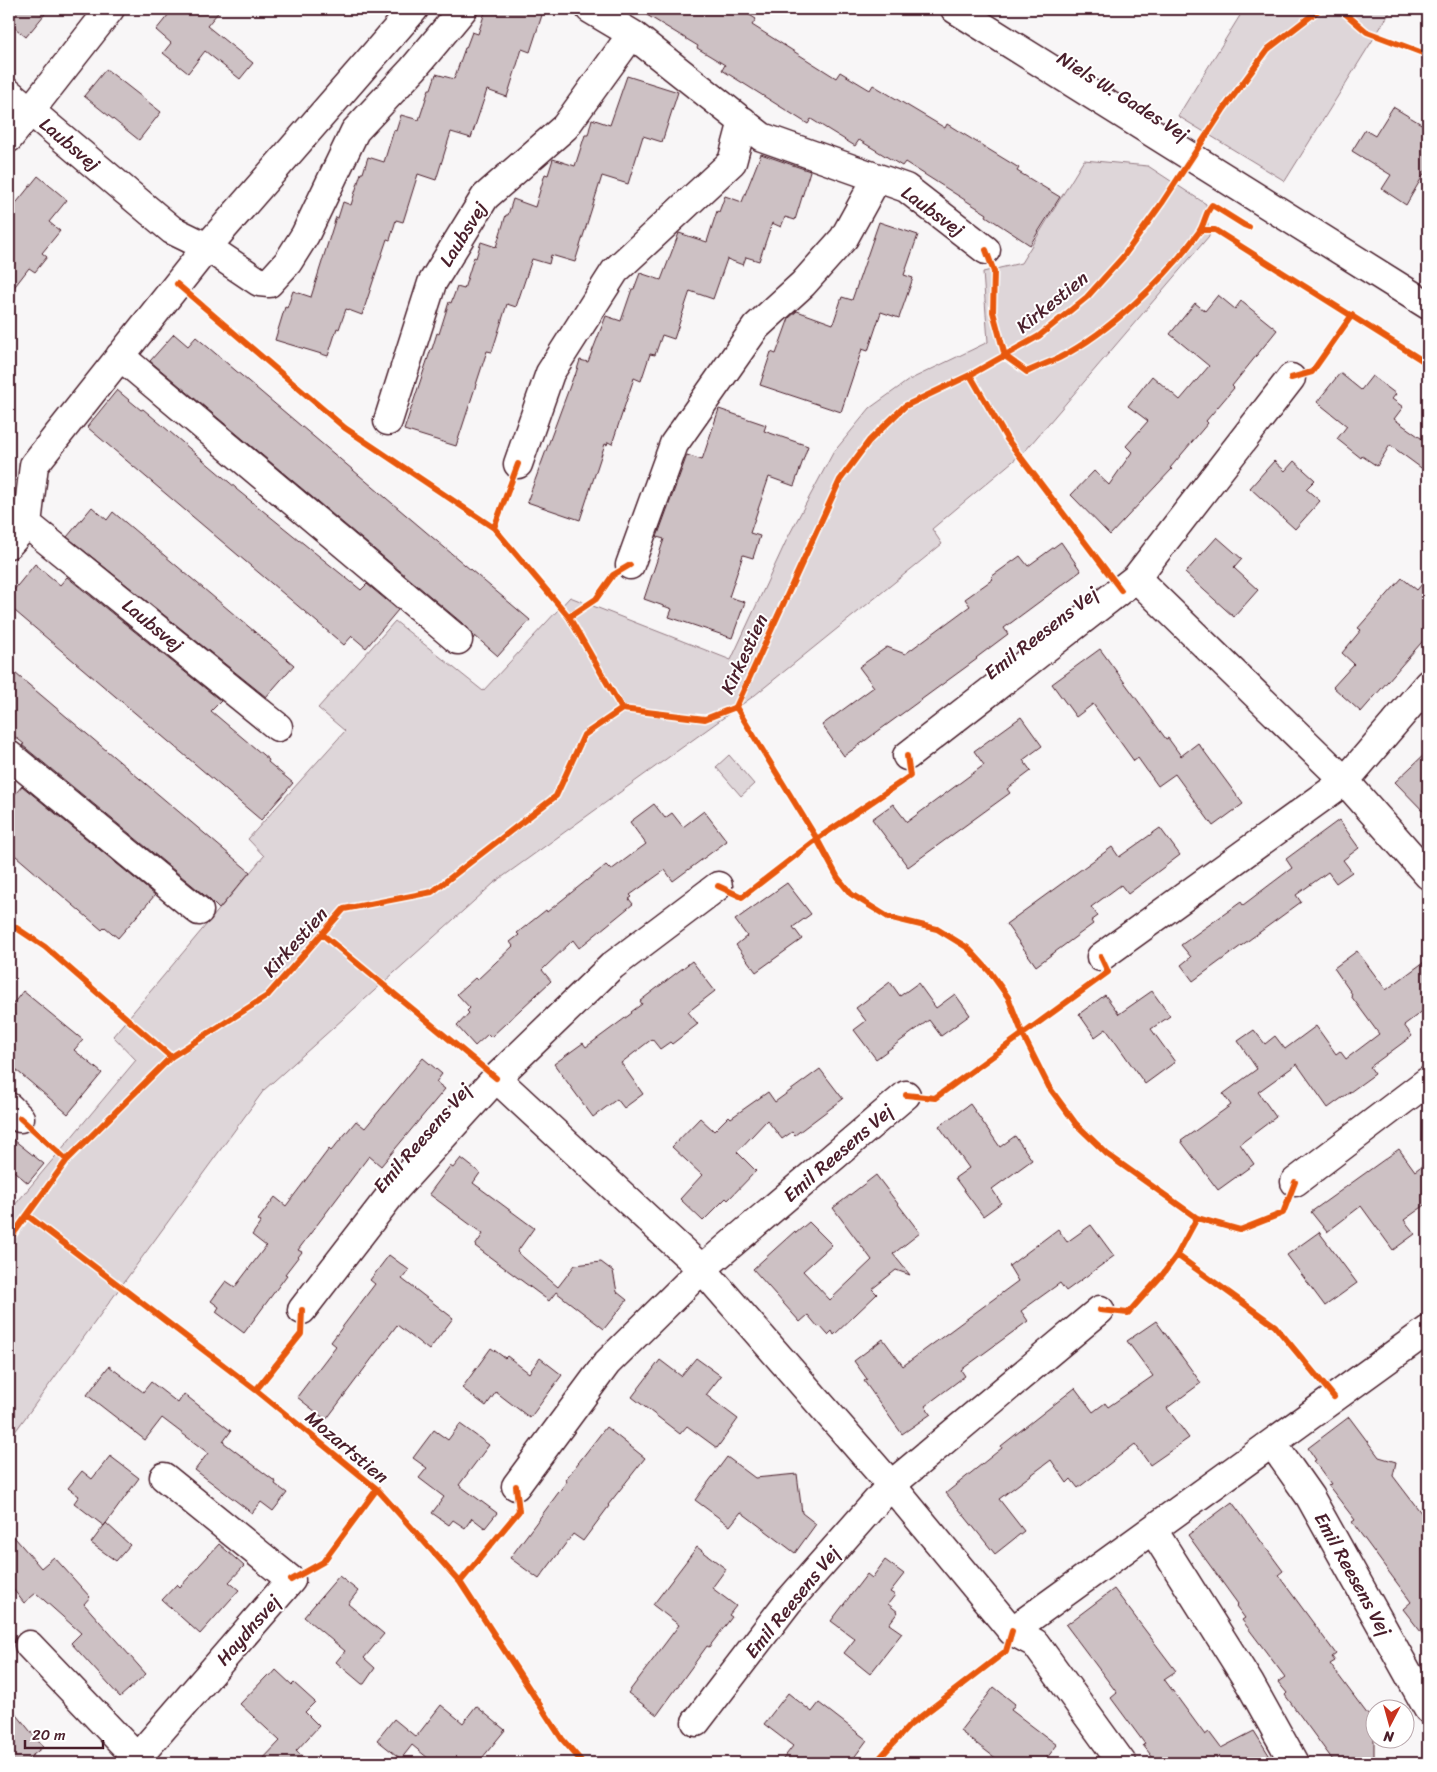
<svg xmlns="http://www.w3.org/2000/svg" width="1437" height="1772" font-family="Sriracha,sans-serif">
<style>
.green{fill:#ded6d9;stroke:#947a82}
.building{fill:#cdc1c4;stroke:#4a1f2b}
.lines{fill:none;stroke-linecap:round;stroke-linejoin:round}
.minor-casing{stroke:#4a1f2b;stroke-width:31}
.tertiary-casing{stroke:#4a1f2b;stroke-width:31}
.minor{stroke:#fff;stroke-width:28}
.tertiary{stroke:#fff;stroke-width:28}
.cycleway-casing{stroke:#fff;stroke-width:9}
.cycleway{stroke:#e8590c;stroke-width:6}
.labels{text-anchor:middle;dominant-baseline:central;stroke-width:4;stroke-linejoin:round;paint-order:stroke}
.street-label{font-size:19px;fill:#4a1f2b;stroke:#fff}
</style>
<rect width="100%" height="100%" fill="#f8f6f7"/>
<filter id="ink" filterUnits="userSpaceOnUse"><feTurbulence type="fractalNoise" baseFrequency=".02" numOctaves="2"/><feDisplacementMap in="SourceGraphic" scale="10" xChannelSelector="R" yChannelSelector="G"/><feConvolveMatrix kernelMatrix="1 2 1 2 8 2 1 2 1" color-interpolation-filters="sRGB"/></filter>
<g filter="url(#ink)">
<path class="green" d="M1244,9H1392L1285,181L1178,116Z
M1084,160L1148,166L1206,204L1209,236L1025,451L932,529L942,544L755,695L494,883L264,1090L9,1440V1212L136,1060L113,1036L264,856L248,839L345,731L318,708L395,621L483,691L570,597L731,660L788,537L833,453L870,408L909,380L988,342L983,272L1021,263Z
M729,755L754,784L741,796L716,767Z"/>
<path class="building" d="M9,9H49L26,37L9,23Z
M173,9H221L207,26L253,63L240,79L205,51L188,73L163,53L171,43L156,30Z
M486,9H544L530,52L522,49L507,97L487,90L471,138L451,132L436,180L418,174L403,222L396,220L390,240L387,239L362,315L346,309L339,329L337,328L328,356L275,340L285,307L287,308L293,291L311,297L336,217L338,218L343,202L351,205L361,173H363L368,157L384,162L394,130L396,131L401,115L419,120L429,89H431L436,74L454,79L465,48H466L472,32L478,34Z
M637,9H740L756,19L752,25L836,78L840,72L870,90L873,85L945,128L947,124L1019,168L1017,171L1060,197L1030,245L986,216L987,214L905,162L902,166L859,140L855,146L811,119L808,124L722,70L725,65L697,48L698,46Z
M106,69L161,112L139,140L84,96Z
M627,76L678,92L662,142L643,136L628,184L602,176L575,262L551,255L549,264L532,259L516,307L507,304L492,352L487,351L456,446L404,430L431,349H432L437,333L439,334L449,302L451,303L457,287L464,289L474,257L476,258L481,242L496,247L506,215H508L513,199L535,207L545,174L548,175L553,159L575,166L585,135H588L592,119L610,125Z
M1393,107L1428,128V167L1406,205L1382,189L1391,175L1352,151L1365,130L1375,136Z
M761,154L810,171L795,220L785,217L781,227L772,223L759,261L746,257L743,265L727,259L713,299L690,291L674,339L662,335L655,355L650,354L641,381L634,378L612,444L608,442L607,445L605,444L580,520L527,502L574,375L575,376L580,360L588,362L606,316L621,321L632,289H634L640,273L661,280L679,233L707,242L717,211L719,212L725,196L742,202Z
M38,176L67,200L49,222L60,231L42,253L47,257L35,272L29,268L9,294V212Z
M879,222L918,235L904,275L913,278L899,318L881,312L868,351L862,349L841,412L760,385L771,352L776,354L789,318L797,311L833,324L842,297L852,300Z
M1218,295L1235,309L1241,301L1277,330L1232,386L1234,388L1206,421L1208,423L1170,468L1172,469L1110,535L1071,495L1094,471L1109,485L1132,452L1126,446L1148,421L1128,406L1152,376L1180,400L1209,366L1170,334L1195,303L1205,311Z
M174,334L188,346L196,337L530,620L498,656L475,636L473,639L472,634L468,628L150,361Z
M1340,373L1361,390L1372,376L1396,394L1392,399L1403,407L1394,419L1428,443V473L1390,445L1377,466L1362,456L1361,458L1337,439L1347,426L1317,402Z
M117,390L141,410L143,409L236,488V489L361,590L367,584L398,610L366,648L352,636L344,645L87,427Z
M719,409L766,425L764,431L808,446L794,486L769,477L750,533L760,536L753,558L743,555L729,597L745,602L732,638L669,617L672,609L644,599L664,539L657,537L687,455L702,460Z
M1274,461L1285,471L1294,461L1315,480L1306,489L1320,501L1295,529L1250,488Z
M92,507L107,520L113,512L294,665L266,697L67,537Z
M1217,537L1242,559L1234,568L1258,590L1234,617L1185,573Z
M1061,542L1081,571L1004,628L1008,634L976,658L977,659L844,756L822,725L874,687L859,667L887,647L905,654L970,606L965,599L993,579L991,577L1020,556L1028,566Z
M35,564L60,585L67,577L221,701L211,711L269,760L268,762L293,783L261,820L9,606V596Z
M1428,577V635L1361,712L1333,687L1354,664L1342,653L1361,630L1358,628L1402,578L1417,590Z
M1100,649L1166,739L1168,738L1181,756L1198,743L1243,804L1213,826L1175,774L1158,786L1138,758L1134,761L1093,704L1076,717L1052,684Z
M9,668L250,872L219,909L209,899L22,745L24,744L9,732Z
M1021,717L1042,746L1023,760L1031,771L1007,789L1010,793L908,867L872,819L893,804L907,822L984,765L974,751Z
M1428,751V816L1395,782Z
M22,786L155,895L118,938L105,927L102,930L9,850V801Z
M654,804L665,818L672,813L683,827L704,811L727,841L673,881L665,870L630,895L632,897L629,899L633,904L579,948L573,940L542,970L551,981L491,1037L488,1034L475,1046L457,1026L469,1013L467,1011L470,1008L457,994L475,978L477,980L513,946L510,942L519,935L517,933L546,910L547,912L606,865L611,870L646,844L630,822Z
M1339,820L1359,848L1343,860L1352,872L1336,883L1328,872L1296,895L1301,902L1193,981L1181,965L1191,957L1181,945L1241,902L1243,905L1292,868L1286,859Z
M1160,828L1180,855L1128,894L1121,885L1091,907L1098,916L1091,921L1093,924L1036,966L1006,924L1112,847L1119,857Z
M787,883L811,914L793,927L802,939L756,972L736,945L747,936L735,920Z
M1357,951L1386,990L1428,959V1007L1404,1025L1412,1036L1370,1067L1375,1074L1328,1108L1297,1064L1258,1092L1276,1117L1240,1144L1254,1164L1218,1190L1181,1141L1231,1105L1223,1094L1257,1069L1238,1041L1254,1030L1265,1044L1275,1036L1285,1049L1316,1026L1336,1054L1340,1051L1346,1059L1379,1034L1351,996L1352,994L1334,968Z
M692,961L715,991L688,1012L698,1024L672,1044L670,1042L660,1049L652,1039L621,1063L643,1094L624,1108L617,1099L593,1117L554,1064L583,1043L586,1047L632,1013L631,1012L642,1004L640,1001Z
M890,982L900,996L918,983L936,1008L955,994L970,1015L941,1036L929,1020L876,1059L854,1030L866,1021L856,1008Z
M23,991L83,1040L74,1050L102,1073L68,1114L9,1064V1009Z
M1152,991L1170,1016L1151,1029L1175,1062L1145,1084L1106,1029L1095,1037L1079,1014L1105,995L1119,1014Z
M423,1058L442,1074L436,1082L445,1089L381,1166L369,1156L298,1250L302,1252L285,1274L287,1275L244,1333L216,1312L219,1307L211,1301L226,1281L235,1287L266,1246L252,1235L261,1222L258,1220L275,1197L286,1206L329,1149L331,1151L356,1121L365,1128Z
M820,1069L843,1099L795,1135L792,1132L782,1139L767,1120L737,1152L756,1171L728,1200L726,1198L703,1221L680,1199L702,1175L672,1147L700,1118L714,1131L729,1116L731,1118L768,1092L775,1102Z
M970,1104L1000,1147L1015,1136L1032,1160L992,1189L1001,1203L983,1216L955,1178L969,1168L939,1126Z
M9,1136L44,1164L28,1183L9,1167Z
M1399,1149L1415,1171L1428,1161V1203L1404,1220L1415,1234L1393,1250L1361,1206L1327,1232L1311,1212Z
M461,1158L480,1173L473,1183L534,1228L517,1252L558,1287L575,1265L601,1262L613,1271L617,1292L627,1300L604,1329L556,1292L549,1301L475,1246L483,1234L429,1194L450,1166L453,1168Z
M876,1175L920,1233L893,1254L910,1275L896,1270L872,1289L877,1294L834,1335L832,1331L828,1335L820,1326L818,1327L808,1315L800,1322L753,1269L795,1231L796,1233L809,1222L832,1245L803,1271L830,1300L872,1260L833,1208Z
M1091,1225L1114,1256L1066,1291L1060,1283L1021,1311L1028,1321L961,1370L965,1376L925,1406L931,1414L902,1434L864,1381L867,1379L854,1361L883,1339L903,1366L1018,1281L1009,1266L1058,1229L1067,1242Z
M1319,1232L1357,1283L1325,1306L1287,1255Z
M389,1255L409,1270L402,1279L453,1318L429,1350L397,1325L326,1420L297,1397L336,1346L331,1342L375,1284L370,1280Z
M1156,1321L1201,1383L1167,1408L1189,1438L1150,1465L1135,1444L1078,1488L1071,1479L1067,1483L1051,1460L999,1499L1024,1531L995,1554L946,1493L1002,1448L1001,1446L1075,1388L1093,1412L1105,1403L1108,1407L1153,1376L1127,1341Z
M491,1348L505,1358L507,1356L529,1373L540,1358L562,1375L530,1418L496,1392L486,1406L462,1388Z
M696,1358L721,1376L706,1395L738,1419L717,1448L687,1426L680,1434L632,1397L660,1360L681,1376Z
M109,1366L143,1392L151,1382L178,1403L184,1394L231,1431L223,1442L276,1482L275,1484L287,1493L273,1511L261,1502L252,1513L195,1470L208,1453L162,1418L145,1440L87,1395Z
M1349,1417L1379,1457L1396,1462L1393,1476L1428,1522V1641L1403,1609L1411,1602L1352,1522L1355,1520L1328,1485L1331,1484L1314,1461L1316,1460L1308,1448Z
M460,1424L489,1445L459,1485L497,1513L485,1528L472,1518L465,1528L453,1520L449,1525L432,1513L444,1497L419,1478L427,1468L413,1458L434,1430L448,1440Z
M606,1427L645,1458L608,1505L609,1506L583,1541L573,1534L539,1579L510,1558L567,1481L565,1480Z
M110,1456L139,1478L104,1526L74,1503L79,1496L68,1488L82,1471L92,1479Z
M727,1457L755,1478L797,1474L802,1513L816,1524L795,1553L741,1512L730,1526L695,1500Z
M1232,1502L1283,1571L1278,1575L1336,1654L1332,1657L1335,1661L1330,1664L1371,1719L1366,1723L1374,1734V1763H1335L1285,1695L1287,1693L1278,1682L1285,1677L1242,1620L1245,1618L1236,1606L1238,1604L1188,1535Z
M106,1523L130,1545L116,1561L91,1543Z
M9,1531L41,1568L54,1557L90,1597L84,1604L146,1674L120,1697L71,1643L81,1633L36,1593L24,1603L9,1584Z
M219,1544L244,1566L229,1582L239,1590L200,1634L162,1600L177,1584L180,1587Z
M697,1547L726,1569L712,1588L736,1606L729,1615L732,1617L709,1647L707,1646L657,1715L628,1693L679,1625L653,1605Z
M885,1560L904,1574L890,1592L895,1595L888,1604L898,1612L889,1624L902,1633L870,1674L844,1653L855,1639L831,1621L867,1574L872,1578Z
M339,1576L358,1591L348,1604L384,1634L364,1658L375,1668L364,1684H362L336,1662L345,1651L304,1617Z
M1114,1589L1176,1671L1164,1679L1205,1735L1209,1732L1221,1748L1254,1731L1274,1763H1157L1143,1745L1145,1744L1111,1698L1117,1693L1066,1625Z
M276,1670L292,1685L294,1683L315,1702L305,1712L319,1726L296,1751L309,1763H259L280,1741L240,1704L267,1676L269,1678Z
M994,1687L1015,1704L1011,1710L1057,1745L1043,1763H1002L960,1731Z
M788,1693L812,1712L819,1703L867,1740L850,1763H780L793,1746L764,1724Z
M9,1705L43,1747L23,1763H14L9,1757Z
M441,1705L463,1723L476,1706L505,1730L478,1763H434L412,1745L401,1759L377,1740L394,1719L416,1737Z"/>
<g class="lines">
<g class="minor-casing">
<path id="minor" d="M590,9L632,34L762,137L906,188L986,250
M9,93L172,230L207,247L414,9
M9,138L110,9
M120,356L458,640
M388,421L432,283L485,197L565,127L632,34
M518,464L550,373L615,271L732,162L743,121
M27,524L278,727
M9,544L27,524L34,465L207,247L259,282L269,283L288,262L305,235L355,131L413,69L463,9
M630,565L674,444L756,327L803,284L844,238L877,178
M1136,578L1345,781L1428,875
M9,755L199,911
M907,756L1136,578L1291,378
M1101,957L1345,781L1428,684
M496,1078L702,1269L891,1485L1012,1631L1428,1330
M9,1107L20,1118
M1295,1182L1428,1081
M302,1310L396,1188L496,1078L612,966L718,886
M1272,1443L1310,1497L1428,1709
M516,1486L607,1363L702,1269L906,1095
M1153,1530L1250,1684L1294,1763
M1012,1631L1035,1643L1122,1763
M29,1645L137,1758
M696,1722L788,1602L891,1485L1100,1310
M131,1763L137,1758L291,1580L164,1477"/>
</g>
<g class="tertiary-casing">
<path id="tertiary" d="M955,9L1428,305"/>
</g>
<use href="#minor" class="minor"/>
<use href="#tertiary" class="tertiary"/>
<g class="cycleway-casing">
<path id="cycleway" d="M1340,9L1367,32L1428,55
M1201,230H1215L1428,364
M986,250L994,272L993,312L1005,356L1027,372C1037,367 1048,363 1059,358C1110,332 1166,278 1199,232C1205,223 1205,213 1212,205L1244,225L1249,227
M177,284L345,428L494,528L569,617L622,709
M970,375L1007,439L1121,590
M1291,378L1312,372L1352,315
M494,528L518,464
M569,617L596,599L613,575L630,565
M736,707L817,839L838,878L851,894L888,917L937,929L968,948L990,972L1008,997L1023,1035L1049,1087L1076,1124L1107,1154L1197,1218L1240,1230L1283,1213L1295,1182
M718,886L742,897L817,839L910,776L907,756
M9,923L45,947L171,1057
M322,934L496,1078
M906,1095L935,1098L1108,972L1101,957
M20,1118L67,1160
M28,1216L256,1390L377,1489L460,1582L562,1739L583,1763
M9,1240L67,1160L171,1057L267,996L344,909L432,892L556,796L584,735L622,709L705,719L736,707L840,480L869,441L905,406L970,375L1039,336L1087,297L1123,257L1162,203L1223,110L1268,49L1320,9
M1177,1255L1275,1326L1334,1397
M1100,1310L1128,1313L1163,1274L1177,1255L1197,1218
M256,1390L301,1334L302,1310
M291,1580L323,1562L377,1489
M460,1582L519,1511L516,1486
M875,1763L910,1725L1006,1651L1012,1631"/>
</g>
<use href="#cycleway" class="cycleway"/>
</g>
</g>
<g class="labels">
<g class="street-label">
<text transform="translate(1123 96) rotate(32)">Niels W. Gades Vej</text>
<text transform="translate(70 144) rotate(40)">Laubsvej</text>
<text transform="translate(933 211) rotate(36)">Laubsvej</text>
<text transform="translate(463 234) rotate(-58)">Laubsvej</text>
<text transform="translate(1052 302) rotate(-39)">Kirkestien</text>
<text transform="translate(153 625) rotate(39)">Laubsvej</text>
<text transform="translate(1041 633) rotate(-38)">Emil Reesens Vej</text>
<text transform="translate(744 654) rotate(-65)">Kirkestien</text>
<text transform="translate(295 942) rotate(-48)">Kirkestien</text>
<text transform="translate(422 1138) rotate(-49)">Emil Reesens Vej</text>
<text transform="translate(838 1153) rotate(-41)">Emil Reesens Vej</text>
<text transform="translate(347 1447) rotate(40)">Mozartstien</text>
<text transform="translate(1353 1574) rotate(61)">Emil Reesens Vej</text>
<text transform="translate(792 1602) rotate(-51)">Emil Reesens Vej</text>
<text transform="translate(248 1630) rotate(-49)">Haydnsvej</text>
</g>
</g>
<rect width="1437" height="1772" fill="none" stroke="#fff" stroke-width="30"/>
<rect x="15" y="15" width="1407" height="1742" fill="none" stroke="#4a1f2b" stroke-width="2" filter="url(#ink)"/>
<g transform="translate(1390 1724) rotate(186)"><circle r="24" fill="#ffffff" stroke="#b7a5aa"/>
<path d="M0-4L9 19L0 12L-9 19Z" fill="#c8321e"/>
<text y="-8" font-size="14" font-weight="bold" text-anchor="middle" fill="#4a1f2b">N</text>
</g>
<path d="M25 1740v8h78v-8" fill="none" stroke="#4a1f2b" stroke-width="2.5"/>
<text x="32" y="1740" font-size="15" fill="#4a1f2b" stroke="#ffffff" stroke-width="4" paint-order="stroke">20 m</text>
</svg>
